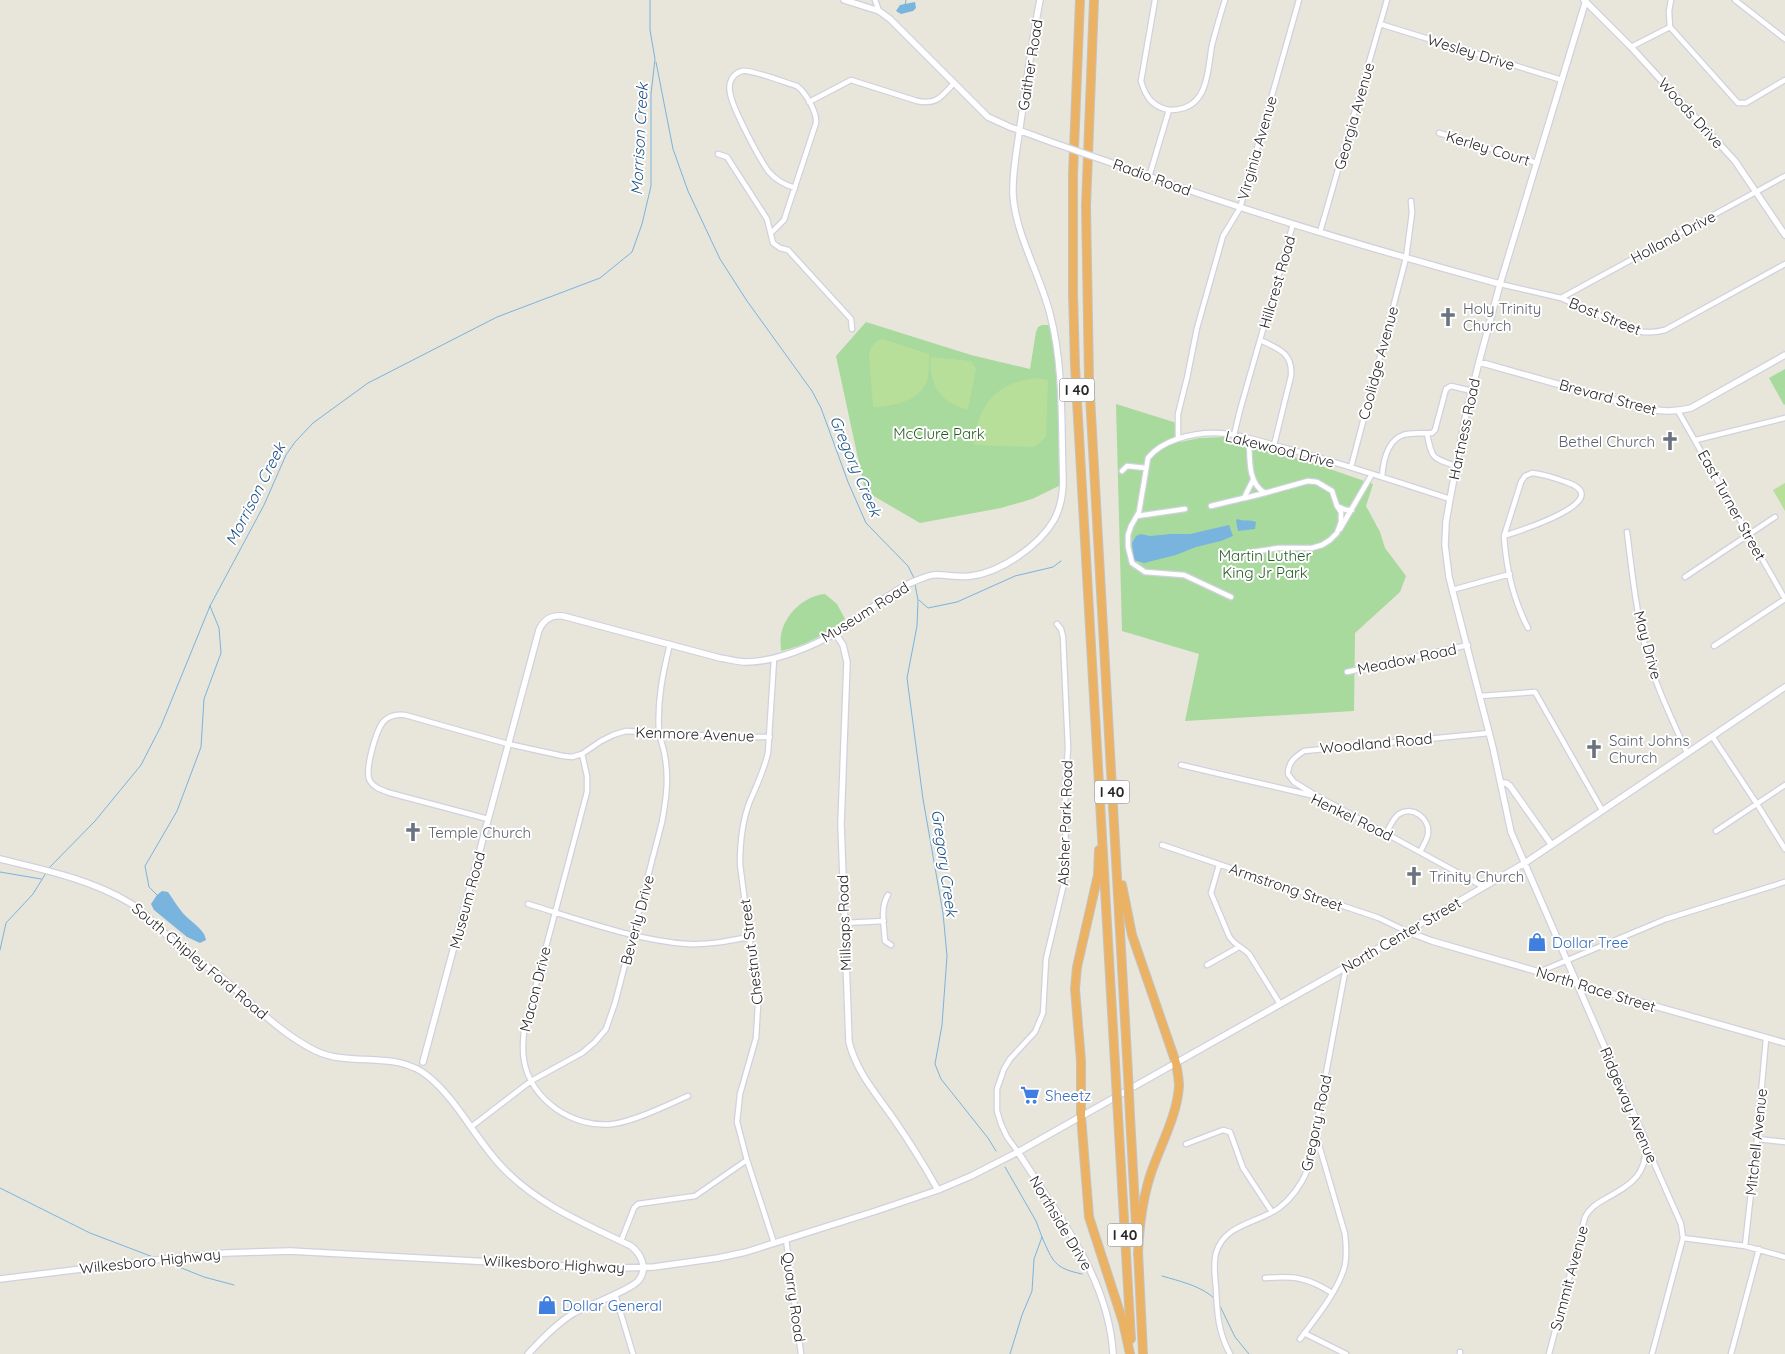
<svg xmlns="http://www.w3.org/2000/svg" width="1785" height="1354" font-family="Quicksand,sans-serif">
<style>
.green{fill:#a8d99d}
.pitch{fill:#b7df9a}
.water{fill:#79b4df}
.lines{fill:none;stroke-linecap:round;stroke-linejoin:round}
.stream{stroke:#79b4df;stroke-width:1}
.street-casing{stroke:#d0d1df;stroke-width:7}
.secondary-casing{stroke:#d0d1df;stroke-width:8}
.highway-casing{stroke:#c3c3c3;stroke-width:10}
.street{stroke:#fff;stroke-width:4.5}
.secondary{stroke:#fff;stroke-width:5.5}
.highway{stroke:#ebb263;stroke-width:8}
.secondary-bridge-casing{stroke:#d0d1df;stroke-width:8;stroke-linecap:butt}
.highway-bridge-casing{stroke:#c3c3c3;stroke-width:10;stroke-linecap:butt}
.secondary-bridge{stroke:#fff;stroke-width:5.5}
.highway-bridge{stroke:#ebb263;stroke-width:8}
.labels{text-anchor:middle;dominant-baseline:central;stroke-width:4;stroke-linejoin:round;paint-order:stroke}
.shield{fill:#fff;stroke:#686868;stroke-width:1}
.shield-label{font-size:14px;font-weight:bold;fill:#282828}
.street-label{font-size:15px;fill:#282828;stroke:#fff}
.worship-label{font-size:15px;fill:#5b616d;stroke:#fff;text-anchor:start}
.park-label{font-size:15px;fill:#245b21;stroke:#fff}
.shop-label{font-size:15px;fill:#366cbe;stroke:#fff;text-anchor:start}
.water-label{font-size:16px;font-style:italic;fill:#1c5287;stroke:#fff}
</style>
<rect width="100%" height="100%" fill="#e8e5db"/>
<path class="green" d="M866,322L971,355L1030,369L1036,332L1038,327L1042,325H1053L1063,484L1032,499L1001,508L920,523L865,491L836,356Z
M1785,369V404L1784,405L1769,378Z
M1116,404L1180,424L1179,434L1180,442L1200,438L1224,437L1304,460L1373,484L1366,506L1380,532L1385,548L1406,576L1400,592L1355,633L1354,711L1185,721L1199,654L1122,631Z
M825,594L837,604L845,619C827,634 804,646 781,651C781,646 780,640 781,635C785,614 804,596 825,594Z"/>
<path class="pitch" d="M883,339L929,354C929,362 929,373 927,381C920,401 891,407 873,407L869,354C871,347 875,340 883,339Z
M931,357L971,361L976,369L968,409C941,405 928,383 931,357Z
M1038,378L1048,380L1046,437L1034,447L974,445C978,404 996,382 1038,378Z
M1785,483V511L1773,490Z"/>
<path class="water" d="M915,2L916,8L913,11L901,14L896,11L900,5Z
M1237,519C1244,522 1249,519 1256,522L1255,529L1238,531L1236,521Z
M1229,525L1233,536L1221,541L1196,547L1176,555L1144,563L1134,560L1132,543L1136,536L1141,534L1150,536L1171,534H1190Z
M162,891L168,892C173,899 177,906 182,912C189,921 205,929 206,940L200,943L187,937L154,910L151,904L157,895Z"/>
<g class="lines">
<path class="stream" d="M905,6L906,0
M656,62L673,149L688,191L720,259L747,301L812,391L821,408L848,482L866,523L908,566L914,578
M915,584L918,600L917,626L907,678L923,799L943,913L947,956L942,1025L935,1064L941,1079L988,1138L996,1151
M919,600L928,608L957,602L1015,576L1053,567L1061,561
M49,868L95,821L141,765L161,726L210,606L264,505L286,455L295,442L313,423L368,383L497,317L600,278L632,252L642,224L651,186V94L655,59L650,30V0
M0,872L41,879
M157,895L149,887L145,866L177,811L201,747L204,699L221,653L219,628L210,606
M0,950L6,923L33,894L46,873
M1005,1167L1036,1221L1042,1237L1034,1259L1032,1291L1022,1315L1010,1354
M0,1188L90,1233L153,1257
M1042,1237C1053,1262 1054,1268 1082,1274
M164,1261L204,1277L234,1285
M1162,1276C1179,1281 1202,1286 1215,1299
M1219,1304L1235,1337L1249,1354"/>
<g class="street-casing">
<path id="street" d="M875,0L879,11
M1155,0L1141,81C1145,95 1151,105 1165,109C1171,111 1177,110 1184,108C1209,100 1208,66 1212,45C1216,30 1220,15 1225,0
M1735,0L1785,39
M1380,24L1562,80
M1670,27L1738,103H1746L1785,80
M1631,47L1670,27L1669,11L1671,0
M809,102L851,80L917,101C937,105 941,97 954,83
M1439,133L1537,163
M718,154L727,157L767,219L773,243L780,248L788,250L851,319L852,329
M1149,177L1169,110
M1320,232L1387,0
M771,233L784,220L816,123C817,112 806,93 797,86C786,83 751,69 742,71C732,74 728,83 730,92C731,106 760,160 769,172C776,180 785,185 795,188
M1500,284L1561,298L1632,330C1645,333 1653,333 1665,330L1785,264
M1561,298L1785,176
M1260,340C1279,349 1293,353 1291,376L1274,445
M1678,411L1785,599
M1427,434C1432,459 1432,458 1456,466
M1234,435L1240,410L1293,224
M1178,439V414L1187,378L1197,328L1223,236L1240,208L1299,0
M1249,439C1250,457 1247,483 1265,493L1308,481L1317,482L1332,491L1337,506L1341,512V522L1337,533L1330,540L1322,545L1312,548H1278L1252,552
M1696,440L1785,418
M1351,467L1406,258L1412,213L1411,201
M1122,471L1127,466L1146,468
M1532,473C1544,474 1555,478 1566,482C1620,500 1516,532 1504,536L1521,482L1525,476Z
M1382,477C1383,463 1386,441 1403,435C1412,432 1423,434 1432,433L1435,430L1446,389L1451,386L1472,391
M1245,498L1265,493
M1211,506L1244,498L1253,480
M1337,506L1346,510H1352
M1137,516L1185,509
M1340,529L1372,474
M1627,532C1632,572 1636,611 1646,650C1655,685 1672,719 1687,753
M1504,536C1506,567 1514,601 1528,628
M1685,577L1775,517
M1452,590L1510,574
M1231,597L1184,575L1145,572L1132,563L1128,547V535L1131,526L1139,512L1148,458C1162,440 1192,433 1214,433C1238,433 1262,442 1285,448C1340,463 1395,481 1450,499
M1714,646L1785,599
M1347,672L1468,645
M1480,696L1535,692L1602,810
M1712,736L1757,804L1785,849
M582,754L587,776V792L524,1030C523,1040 522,1050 524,1060C530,1100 574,1129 613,1124C635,1121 667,1105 688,1096
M1181,765L1319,797L1484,887
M1315,795L1294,782L1288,774C1288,762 1295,757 1304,751L1489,733
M488,819L390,793C382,790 374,788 370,781C364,771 376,731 383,722C389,715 397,714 405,715L508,744L563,756L572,757L582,754L601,741L613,735L626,731L732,737H770
M1716,831L1785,785
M1386,833C1390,827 1393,818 1399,814C1413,805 1430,819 1428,834C1427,840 1423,846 1420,852
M1162,845L1379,918L1408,932
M1219,865L1211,893L1229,936C1234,945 1242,947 1249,954L1280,1004
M888,895C880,907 884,926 885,941L891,945
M528,904C577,919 638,941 688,944C709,945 729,941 749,937
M844,923L884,921
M1207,965L1239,947
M1539,972L1666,919L1785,882
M471,1127L531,1081L582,1053L595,1042L606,1029L615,1003L662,822C666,800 669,779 665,757C664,748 660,740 659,731C657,701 663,672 670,644
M1757,1139L1785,1142
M1186,1144L1223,1130L1230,1132L1243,1168L1272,1212
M1647,1147L1681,1224L1683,1238L1652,1354
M1018,1152L1007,1137L1001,1124L997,1111V1089L1004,1069L1010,1059L1035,1032L1043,1013L1046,959L1066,875L1065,791L1068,748L1063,637L1061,629L1057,624
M1683,1238L1745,1246L1785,1257
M786,1239L801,1354
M621,1241L634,1208L638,1204L695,1196L747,1160
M774,1243L747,1160L737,1122L740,1094L756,1038L758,1005L740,864C740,842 742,821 750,801C757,785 764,770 768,753L774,659
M1745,1246L1757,1139L1766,1039
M1265,1278C1294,1276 1307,1277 1332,1293
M615,1294L633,1354
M1304,1333L1346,1354
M1300,1339C1315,1319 1339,1290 1345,1265C1347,1255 1346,1244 1345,1234L1316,1135
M1230,1354C1218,1332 1217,1312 1216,1288C1215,1277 1213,1264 1216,1253C1224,1224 1258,1223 1279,1208C1292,1198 1302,1183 1308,1169L1346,967
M1460,1354V1352
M1549,1354L1585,1217C1590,1208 1596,1204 1605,1199C1632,1184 1649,1174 1645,1140
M1731,1354L1759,1249"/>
</g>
<g class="secondary-casing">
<path id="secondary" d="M844,0L879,11L890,19L988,117L1010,127L1054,143
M1584,0L1631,47L1735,161L1785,235
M1586,0L1500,284L1479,362L1467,409L1450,499L1446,522L1445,545L1449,577L1493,748L1511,832L1645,1140
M1106,161C1236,209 1368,248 1500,284
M1479,362L1635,406C1655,411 1672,413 1691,408L1785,355
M835,633L843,645L847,662L841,824L849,1042C857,1073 875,1092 893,1118C909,1141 924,1165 938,1190
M1501,783H1506L1510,786L1551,844
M0,859C45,870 90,879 130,903C147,913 158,928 173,941C186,954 202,962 216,973C249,999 277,1032 316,1051C352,1068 396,1049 429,1077C459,1102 477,1142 504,1169C540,1206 586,1224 631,1246C641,1254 648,1268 639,1280C633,1289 587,1306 574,1313C557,1323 541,1340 528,1354
M1408,932L1432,941L1539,972L1577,984L1785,1043
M423,1062L539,630C544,619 551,615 563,616L720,658C728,659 737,662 746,662C775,662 814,646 839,631C862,616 883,597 908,584C916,581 925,576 933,575C946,574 958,578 971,576C1001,572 1039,546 1054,520C1061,507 1063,494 1063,480C1061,425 1064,367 1050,314C1040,274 1016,236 1013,195C1012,170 1018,144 1021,120C1027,80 1032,40 1040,0
M1018,1152C1057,1214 1109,1278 1113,1354
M0,1279L163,1259L226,1253L290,1251L582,1267L618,1268L654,1267L718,1258L746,1252L876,1211L938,1190L971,1176L1018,1152L1346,967L1525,863L1785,687"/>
</g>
<g class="highway-casing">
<path id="highway" d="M1080,0L1073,174V293L1075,366L1116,1081
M1094,0L1086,206L1089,378L1128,1074
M1099,850L1098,875L1077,967L1075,989L1081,1061V1116L1089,1217L1123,1322L1130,1354
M1122,885L1132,935L1176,1063C1177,1070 1179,1078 1179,1086C1177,1116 1161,1144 1151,1173C1142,1200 1139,1227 1138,1255
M1118,1116L1131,1339
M1130,1116L1136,1225
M1138,1251L1143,1354"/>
</g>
<use href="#street" class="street"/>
<use href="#secondary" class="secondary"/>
<use href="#highway" class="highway"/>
<g class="secondary-bridge-casing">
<path id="secondary-bridge" d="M1054,143L1106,161"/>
</g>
<g class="highway-bridge-casing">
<path id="highway-bridge" d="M1128,1074L1130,1116
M1116,1081L1118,1116"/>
</g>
<use href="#secondary-bridge" class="secondary-bridge"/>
<use href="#highway-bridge" class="highway-bridge"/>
</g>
<defs>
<g id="church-bare" transform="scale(1.5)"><path d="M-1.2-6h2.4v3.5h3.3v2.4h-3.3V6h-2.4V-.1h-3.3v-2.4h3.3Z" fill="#6b7280" stroke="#fff" stroke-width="2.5" paint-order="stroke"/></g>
<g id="shop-bare" transform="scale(1.5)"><path d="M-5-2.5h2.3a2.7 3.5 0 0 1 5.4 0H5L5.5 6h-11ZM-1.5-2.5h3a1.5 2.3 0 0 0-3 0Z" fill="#3f7fe0" stroke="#fff" stroke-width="2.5" paint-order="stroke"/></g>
<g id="supermarket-bare" transform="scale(1.5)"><path d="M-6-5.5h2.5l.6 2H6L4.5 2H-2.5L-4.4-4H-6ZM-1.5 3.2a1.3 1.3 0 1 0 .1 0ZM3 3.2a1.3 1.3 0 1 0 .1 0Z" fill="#3f7fe0" stroke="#fff" stroke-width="2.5" paint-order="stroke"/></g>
</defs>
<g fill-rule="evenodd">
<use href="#church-bare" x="1448" y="317"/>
<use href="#church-bare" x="1670" y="441"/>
<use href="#church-bare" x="1594" y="749"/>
<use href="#church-bare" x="413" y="832"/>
<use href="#church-bare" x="1414" y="876"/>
<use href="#shop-bare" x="1537" y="942"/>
<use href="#supermarket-bare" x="1030" y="1095"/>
<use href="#shop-bare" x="547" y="1305"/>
</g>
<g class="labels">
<g class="shield">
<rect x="1059.5" y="378.5" width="35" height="23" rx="4"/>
<rect x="1094.5" y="780.5" width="35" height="23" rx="4"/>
<rect x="1107.5" y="1223.5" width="35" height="23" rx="4"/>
</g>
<g class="shield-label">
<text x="1077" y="390">I 40</text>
<text x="1112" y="792">I 40</text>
<text x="1125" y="1235">I 40</text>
</g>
<g class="street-label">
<text transform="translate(1471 52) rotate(17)">Wesley Drive</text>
<text transform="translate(1030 65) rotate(-81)">Gaither Road</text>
<text transform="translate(1691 113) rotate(48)">Woods Drive</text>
<text transform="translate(1354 116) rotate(-74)">Georgia Avenue</text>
<text transform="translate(1257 148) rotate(-74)">Virginia Avenue</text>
<text transform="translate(1488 148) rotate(17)">Kerley Court</text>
<text transform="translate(1152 177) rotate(20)">Radio Road</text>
<text transform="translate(1673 237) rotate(-28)">Holland Drive</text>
<text transform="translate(1277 282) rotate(-74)">Hillcrest Road</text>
<text transform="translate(1605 316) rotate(22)">Bost Street</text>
<text transform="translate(1378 363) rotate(-75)">Coolidge Avenue</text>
<text transform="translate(1608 397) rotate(15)">Brevard Street</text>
<text transform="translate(1464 429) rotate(-78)">Hartness Road</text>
<text transform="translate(1280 449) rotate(14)">Lakewood Drive</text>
<text transform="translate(1732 505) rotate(61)">East Turner Street</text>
<text transform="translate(865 612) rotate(-32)">Museum Road</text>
<text transform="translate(1648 645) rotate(75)">May Drive</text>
<text transform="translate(1407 659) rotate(-12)">Meadow Road</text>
<text transform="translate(695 734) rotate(2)">Kenmore Avenue</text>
<text transform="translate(1376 743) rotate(-5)">Woodland Road</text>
<text transform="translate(1352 817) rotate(26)">Henkel Road</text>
<text transform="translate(1065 823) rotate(-88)">Absher Park Road</text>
<text transform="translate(1286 887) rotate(19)">Armstrong Street</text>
<text transform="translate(467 900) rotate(-75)">Museum Road</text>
<text transform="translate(637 920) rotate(-75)">Beverly Drive</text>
<text transform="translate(844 923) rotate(-92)">Millsaps Road</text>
<text transform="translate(1401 935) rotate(-30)">North Center Street</text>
<text transform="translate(751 952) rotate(-97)">Chestnut Street</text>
<text transform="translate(200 961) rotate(40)">South Chipley Ford Road</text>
<text transform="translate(535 989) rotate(-76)">Macon Drive</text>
<text transform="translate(1596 989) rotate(17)">North Race Street</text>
<text transform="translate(1629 1105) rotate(67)">Ridgeway Avenue</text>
<text transform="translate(1316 1123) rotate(-78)">Gregory Road</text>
<text transform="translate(1756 1142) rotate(-84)">Mitchell Avenue</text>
<text transform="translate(1061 1223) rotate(59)">Northside Drive</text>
<text transform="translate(150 1261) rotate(-6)">Wilkesboro Highway</text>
<text transform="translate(554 1264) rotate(3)">Wilkesboro Highway</text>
<text transform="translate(1569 1278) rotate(-75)">Summit Avenue</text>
<text transform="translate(794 1297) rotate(82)">Quarry Road</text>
</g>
<g class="worship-label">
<text x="1463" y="308">Holy Trinity<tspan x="1463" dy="17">Church</tspan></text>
<text x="1655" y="441" text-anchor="end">Bethel Church</text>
<text x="1609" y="740">Saint Johns<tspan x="1609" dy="17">Church</tspan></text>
<text x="428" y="832">Temple Church</text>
<text x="1429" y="876">Trinity Church</text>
</g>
<g class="park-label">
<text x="939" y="433">McClure Park</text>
<text x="1265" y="555">Martin Luther<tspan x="1265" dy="17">King Jr Park</tspan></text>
</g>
<g class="shop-label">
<text x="1552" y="942">Dollar Tree</text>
<text x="1045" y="1095">Sheetz</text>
<text x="562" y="1305">Dollar General</text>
</g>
<g class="water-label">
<text transform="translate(639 139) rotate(-87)">Morrison Creek</text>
<text transform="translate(856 466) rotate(67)">Gregory Creek</text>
<text transform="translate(255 494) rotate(-63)">Morrison Creek</text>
<text transform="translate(945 863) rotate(82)">Gregory Creek</text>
</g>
</g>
</svg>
